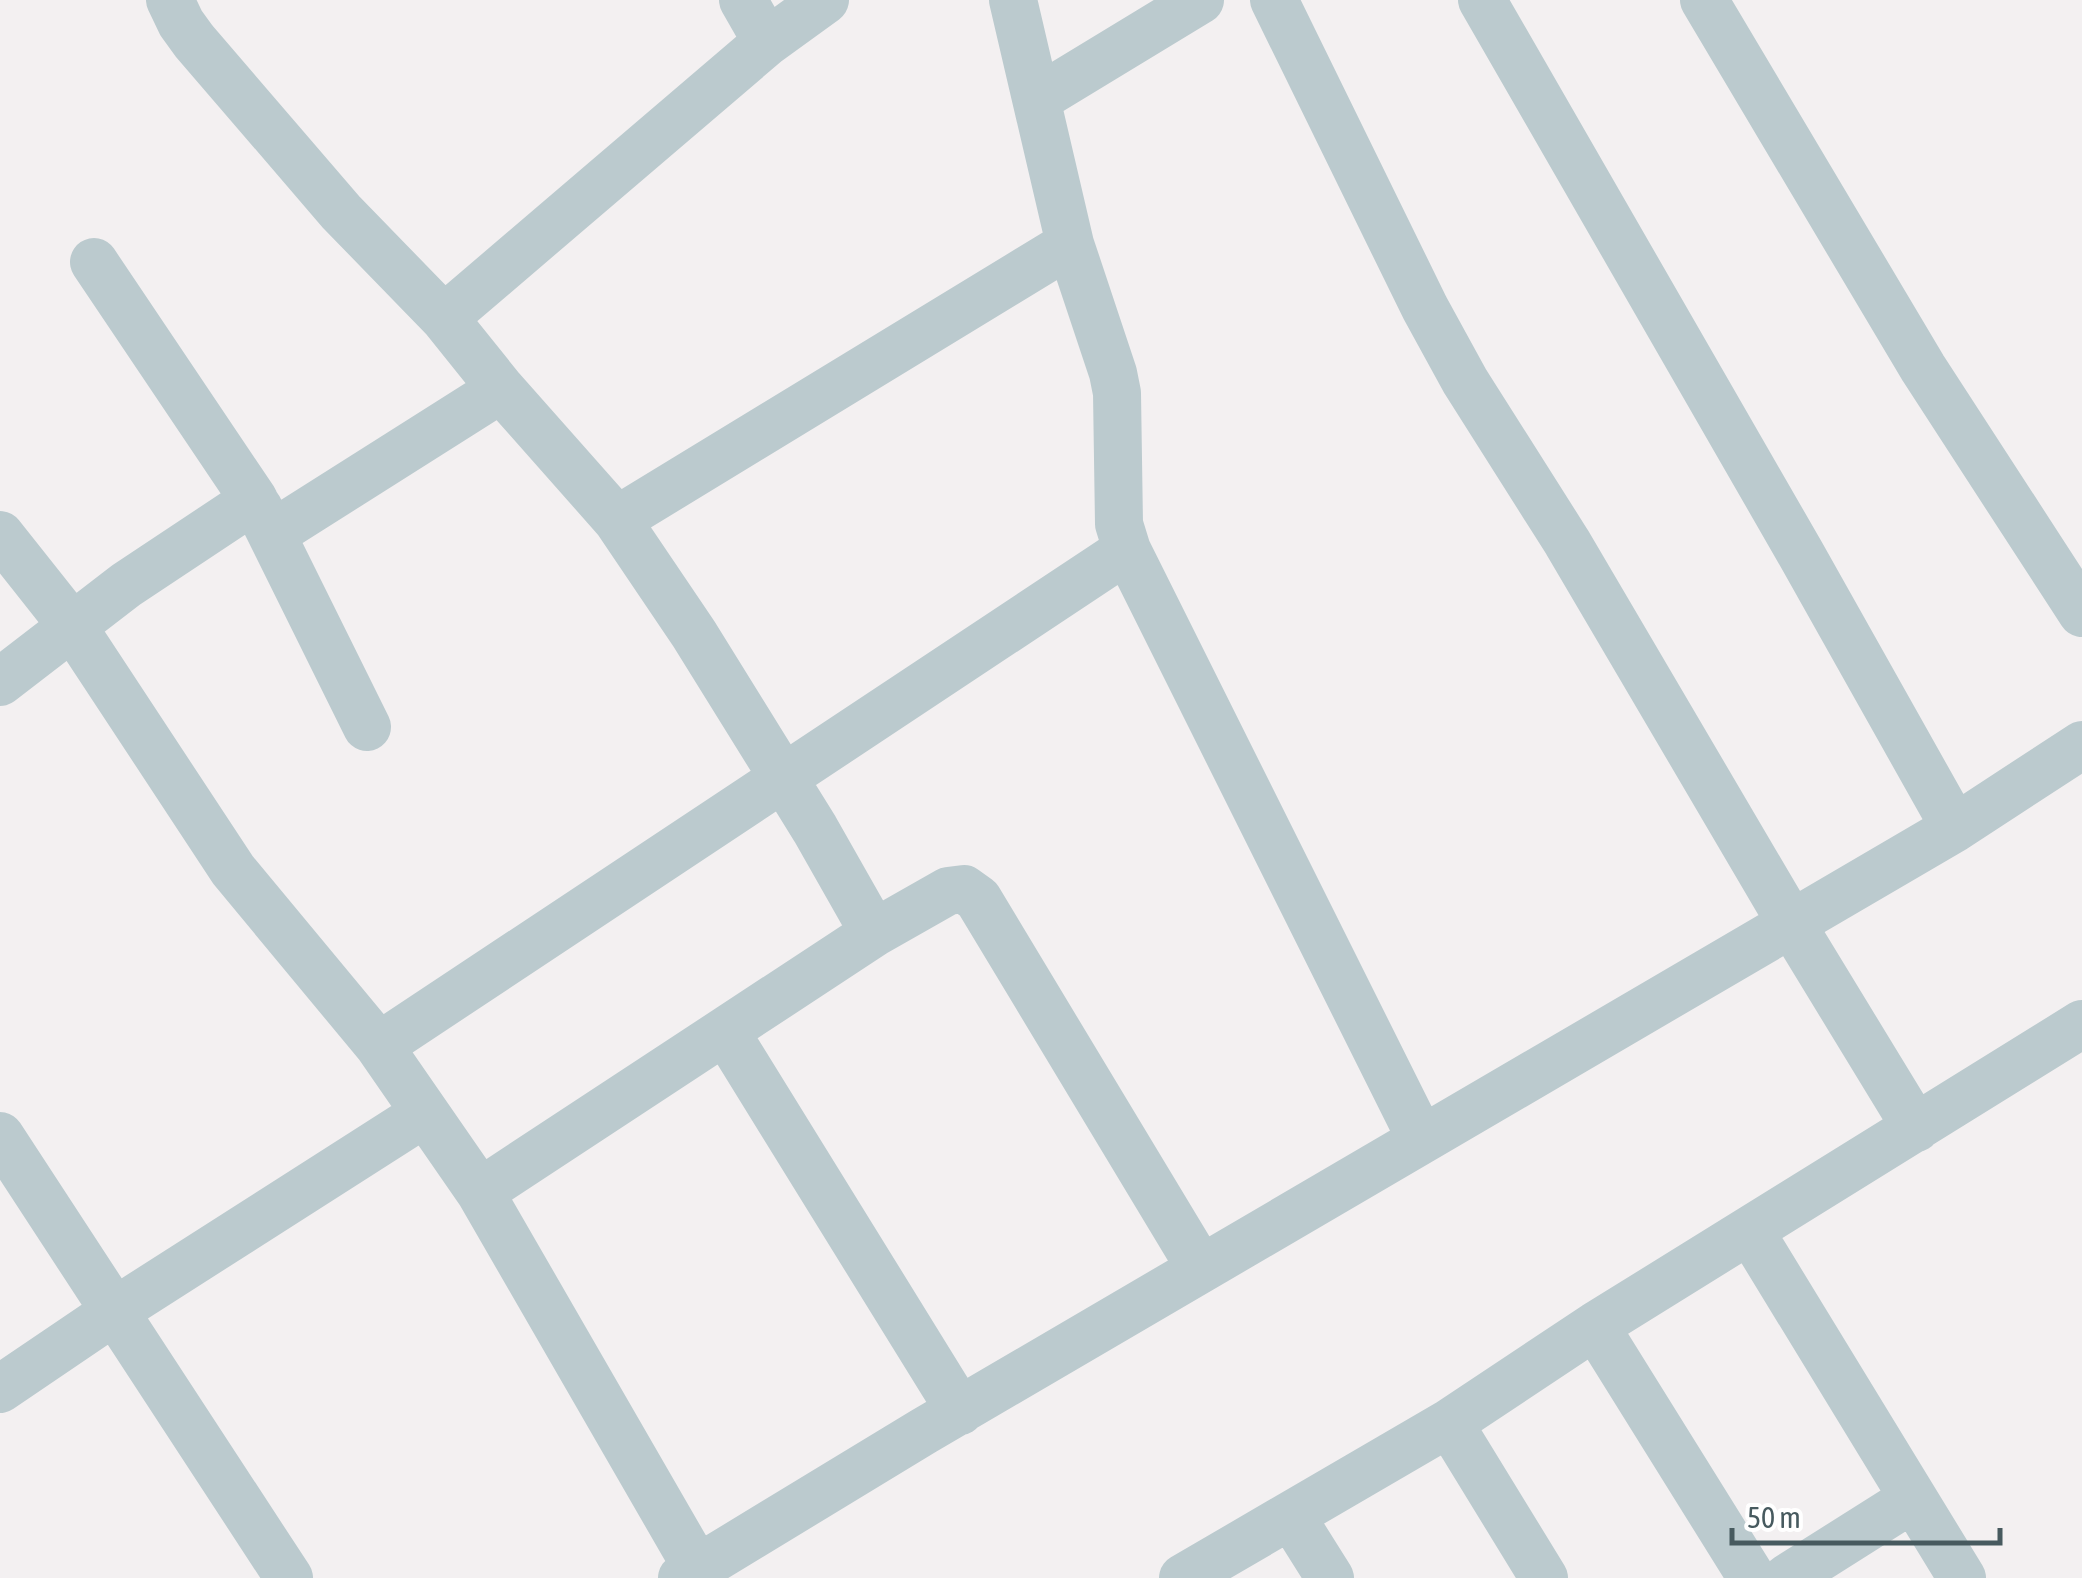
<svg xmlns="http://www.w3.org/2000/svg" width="2082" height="1578" font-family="'Asap Condensed',sans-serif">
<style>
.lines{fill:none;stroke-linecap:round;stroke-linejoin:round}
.minor{stroke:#bbcace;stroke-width:48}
</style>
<rect width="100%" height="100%" fill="#f3f0f1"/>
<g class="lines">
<path class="minor" d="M170,0L181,23L194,41L341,212L444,318L501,389L617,520L694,634L815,829L874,933
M743,0L767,42
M1013,0L1070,244L1113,373L1117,393L1119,524L1127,550L1421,1139
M1274,0L1425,308L1465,381L1567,542L1791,923L1916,1128
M1482,0L1801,554L1955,828
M1704,0L1923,368L2082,613
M1037,99L1200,0
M444,318L767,42L825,0
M258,507L367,727
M617,520L1070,244
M272,534L501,389
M0,535L73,627L233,870L379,1046L480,1192L697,1568
M0,682L126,585L254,500L94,262
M725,1031L960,1411
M379,1046L1127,550
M0,1136L289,1578
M480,1192L874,933L948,891L964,889L978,899L1201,1269
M1750,1231L1962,1578
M1595,1326L1752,1578
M0,1389L115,1311L425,1113
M1449,1423L1544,1578
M1291,1516L1330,1578
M682,1578L924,1431L1955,828L2082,745
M1183,1578L1449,1423L1595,1326L2082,1024
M1787,1578L1912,1499"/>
</g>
<path d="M1732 1528v15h268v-15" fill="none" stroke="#475a5f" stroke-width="5"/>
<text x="1747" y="1528" font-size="30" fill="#475a5f" stroke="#ffffff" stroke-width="8" paint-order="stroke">50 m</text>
</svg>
